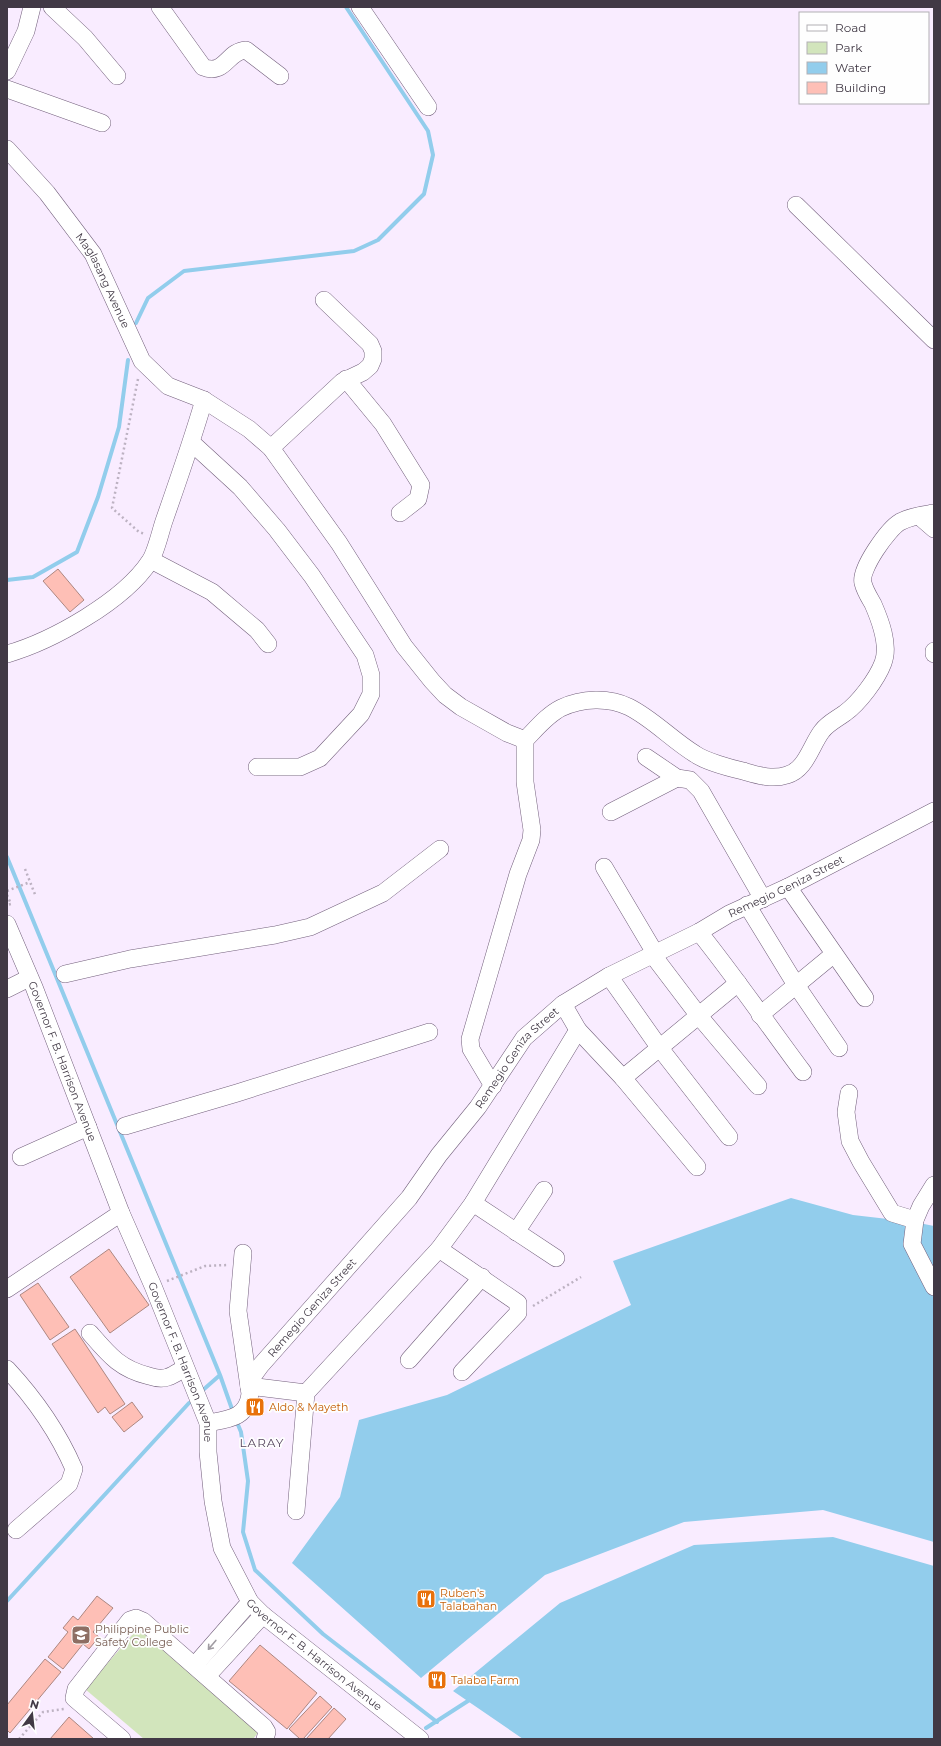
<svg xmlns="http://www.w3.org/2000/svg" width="941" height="1746" font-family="Montserrat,sans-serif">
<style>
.green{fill:#d2e5bc}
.water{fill:#92cdec}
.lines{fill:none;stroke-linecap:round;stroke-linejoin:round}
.stream{stroke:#92cdec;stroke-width:4}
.building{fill:#febfb6;stroke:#ad8781}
.minor-casing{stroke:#73607c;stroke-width:18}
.path{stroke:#bdb2c2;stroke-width:2.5;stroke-dasharray:2 3;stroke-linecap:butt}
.minor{stroke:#fff;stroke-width:17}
.oneway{stroke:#a09ca2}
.labels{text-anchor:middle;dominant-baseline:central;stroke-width:3.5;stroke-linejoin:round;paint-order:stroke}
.street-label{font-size:11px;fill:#413945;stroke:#fefefe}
.food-label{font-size:11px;fill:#c56008;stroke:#fefefe;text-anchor:start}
.education-label{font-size:11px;fill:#785e54;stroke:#fefefe;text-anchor:start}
.neighbourhood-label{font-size:12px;letter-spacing:1px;fill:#53425c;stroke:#fefefe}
</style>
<rect width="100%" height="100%" fill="#f9ecff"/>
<path class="green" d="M139,1627L260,1730L253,1739H144L85,1689Z"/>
<path class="water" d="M791,1198L853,1215L914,1222L934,1226V1542L823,1510L684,1522L545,1575L421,1678L292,1563L340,1497L359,1420L447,1395L631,1305L613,1261Z
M833,1537L934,1566V1739H523L453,1691L560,1603L694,1545Z"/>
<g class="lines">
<path class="stream" d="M136,323L148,298L184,271L354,251L378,240L424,194L433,155L428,131L346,7
M7,580L33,577L77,552L98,497L119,427L128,360
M7,857L220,1375L233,1412
M203,1390L220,1375
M236,1420L241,1432L248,1481L243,1532L255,1570L323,1634L437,1722
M7,1601L189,1403
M426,1728L471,1699"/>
</g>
<path class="building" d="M58,569L84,600L70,612L43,581Z
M109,1249L149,1305L110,1333L70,1277Z
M38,1283L69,1327L50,1340L20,1295Z
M75,1329L125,1404L110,1414L105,1407L98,1413L52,1344Z
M132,1402L143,1417L124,1432L112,1417Z
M97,1596L113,1608L93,1632L99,1637L89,1649L83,1644L63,1669L48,1657L68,1632L63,1628L73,1616L78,1620Z
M260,1645L317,1693L287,1729L229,1681Z
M45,1659L61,1672L10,1733L7,1730V1705Z
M320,1696L332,1707L303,1739H300L289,1729Z
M334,1708L346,1719L328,1739H306Z
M69,1717L94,1739H50Z"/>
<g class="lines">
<g class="minor-casing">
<g id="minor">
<path d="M52,7L85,38L117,76"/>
<path d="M160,7L203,67C225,76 227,51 246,50L280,76"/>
<path d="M360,7L428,107"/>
<path d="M7,71L26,31L32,7"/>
<path d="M7,89L102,123"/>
<path id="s1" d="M7,149L47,193L93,254L142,361L168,386L204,400L249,429L271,448L339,543L404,646L432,681L445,695L461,707L507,733L525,740"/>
<path d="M796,205L934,340"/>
<path d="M346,379L383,424L421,485L418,499L400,513"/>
<path d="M192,443L240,487L277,530L312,576L365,655L371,675V694L361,714L320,758L300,767H257"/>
<path d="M271,448L342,382L363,372L370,366L373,359V351L370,344L324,300"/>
<path d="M919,516L934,529"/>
<path d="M151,560L212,592L257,630L268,644"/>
<path d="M934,651V654"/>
<path d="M7,654C52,641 124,601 150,561C156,552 160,533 164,521C178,481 192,441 204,400"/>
<path d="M646,757L677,778L690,780L701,791L763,899"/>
<path d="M611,812L677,778"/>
<path d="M604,867L655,953"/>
<path d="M788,887L865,998"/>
<path d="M747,905L796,985L839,1048"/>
<path id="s2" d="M7,924L34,987L121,1213L153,1286L208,1423V1452L213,1501L222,1548L250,1602L263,1615L420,1739"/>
<path d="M699,932C735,977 768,1025 803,1072"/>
<path d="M652,954L699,1016L758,1086"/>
<path d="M65,974L130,959L275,935L310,927L383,893L440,849"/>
<path d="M609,976L659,1047L729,1137"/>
<path d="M7,989L29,978"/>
<path d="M563,1004L578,1030L623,1078L697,1167"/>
<path d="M760,1015L834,954"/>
<path d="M623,1078L738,983"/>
<path d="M493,1086L471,1049L470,1039L518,874L531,840L532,830L525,782V740C536,729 547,715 561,708C582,698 609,697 629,707C653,719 672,740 695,754C705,761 730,768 743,771C757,775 772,780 787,775C806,770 811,745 822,731C828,723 837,719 845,713C859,703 877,679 883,663C890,645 880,620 873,604C869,597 865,591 863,583C859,570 888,529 900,522C911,516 922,515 934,513"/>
<path d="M849,1093L846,1112L850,1141L861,1162L892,1213L915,1220"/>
<path d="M125,1126L237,1093L429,1032"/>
<path d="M21,1157L88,1127"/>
<path d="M934,1185L921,1206L915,1220L912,1244L934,1287"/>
<path d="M473,1203L556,1258"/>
<path d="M516,1232L544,1190"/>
<path d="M439,1249L518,1303V1313L462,1372"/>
<path d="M7,1289L121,1213"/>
<path d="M90,1333C109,1355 120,1369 149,1376C155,1378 163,1379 168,1377C174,1375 179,1371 185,1368"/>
<path d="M409,1360L482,1277"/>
<path d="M7,1369C34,1398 58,1432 74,1469L69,1484L16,1530"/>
<path id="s3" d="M249,1386L253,1376L261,1365L409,1198L439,1155L478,1107L524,1038L563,1004L609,976L699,932L729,914L788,887L934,811"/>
<path d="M249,1386L306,1393"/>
<path d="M208,1423C229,1419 247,1418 250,1394L238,1311L243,1253"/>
<path d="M296,1511L306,1393L439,1249L473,1203L578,1030"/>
<path d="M195,1665L250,1602"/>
<path d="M207,1676L263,1615"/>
<path d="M122,1739L74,1698L76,1689L130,1620L136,1618L143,1621L264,1727L267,1732L265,1739"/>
</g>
</g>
<path class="path" d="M138,379L112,508L139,532L145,534
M25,869L36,897
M7,891L30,882
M7,895L11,904L7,905
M167,1281L205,1266L227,1265
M533,1306L581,1277
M19,1739L43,1712L64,1709"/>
<use href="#minor" class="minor"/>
</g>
<defs><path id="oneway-shaft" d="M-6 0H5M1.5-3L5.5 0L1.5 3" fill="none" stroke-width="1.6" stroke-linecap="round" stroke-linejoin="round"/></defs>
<use class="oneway" href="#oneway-shaft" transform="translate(212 1645) rotate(130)"/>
<defs>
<g id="restaurant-square" transform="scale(1)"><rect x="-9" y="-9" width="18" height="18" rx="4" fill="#e8710a" stroke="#fefefe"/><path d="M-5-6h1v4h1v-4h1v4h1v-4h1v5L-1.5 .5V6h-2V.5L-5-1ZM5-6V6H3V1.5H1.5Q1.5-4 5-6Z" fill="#fff"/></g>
<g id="university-square" transform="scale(1)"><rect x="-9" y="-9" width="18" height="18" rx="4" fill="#8d6e63" stroke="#fefefe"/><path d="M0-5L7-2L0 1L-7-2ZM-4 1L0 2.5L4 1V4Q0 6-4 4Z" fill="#fff"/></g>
</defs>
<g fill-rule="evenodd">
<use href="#restaurant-square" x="255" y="1407"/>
<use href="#restaurant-square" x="426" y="1599"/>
<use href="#university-square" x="81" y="1635"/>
<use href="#restaurant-square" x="437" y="1680"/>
</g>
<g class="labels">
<g class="street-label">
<text stroke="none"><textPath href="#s1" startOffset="164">Maglasang Avenue</textPath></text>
<text stroke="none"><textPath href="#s3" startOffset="749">Remegio Geniza Street</textPath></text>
<text stroke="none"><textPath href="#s3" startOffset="425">Remegio Geniza Street</textPath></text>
<text stroke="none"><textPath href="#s2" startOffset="148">Governor F. B. Harrison Avenue</textPath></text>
<text stroke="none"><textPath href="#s3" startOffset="101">Remegio Geniza Street</textPath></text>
<text stroke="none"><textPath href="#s2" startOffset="472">Governor F. B. Harrison Avenue</textPath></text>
<text stroke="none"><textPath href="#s2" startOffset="808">Governor F. B. Harrison Avenue</textPath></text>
</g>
<g class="food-label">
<text x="269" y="1407">Aldo &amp; Mayeth</text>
<text x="440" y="1593">Ruben's<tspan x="440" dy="13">Talabahan</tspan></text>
<text x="451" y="1680">Talaba Farm</text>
</g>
<g class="education-label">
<text x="95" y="1629">Philippine Public<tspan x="95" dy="13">Safety College</tspan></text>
</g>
<g class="neighbourhood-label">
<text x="262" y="1442">LARAY</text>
</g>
</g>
<rect width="941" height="1746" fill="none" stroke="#413945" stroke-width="16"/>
<rect x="799" y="12" width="130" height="92" fill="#fefefe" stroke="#b2afb4"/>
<rect x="807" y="25" width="20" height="6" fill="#ffffff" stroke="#b2afb4"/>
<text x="835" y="32" font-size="12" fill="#413945">Road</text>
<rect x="807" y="42" width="20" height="12" fill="#d2e5bc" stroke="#b2afb4"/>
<text x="835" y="52" font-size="12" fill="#413945">Park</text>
<rect x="807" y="62" width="20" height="12" fill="#92cdec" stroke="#b2afb4"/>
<text x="835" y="72" font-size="12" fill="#413945">Water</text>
<rect x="807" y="82" width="20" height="12" fill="#febfb6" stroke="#b2afb4"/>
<text x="835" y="92" font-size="12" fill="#413945">Building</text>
<g transform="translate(32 1714) rotate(15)" stroke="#fefefe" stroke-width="3" paint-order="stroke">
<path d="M0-3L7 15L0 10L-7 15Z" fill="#413945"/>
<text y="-6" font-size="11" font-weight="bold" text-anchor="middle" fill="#413945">N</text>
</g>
</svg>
